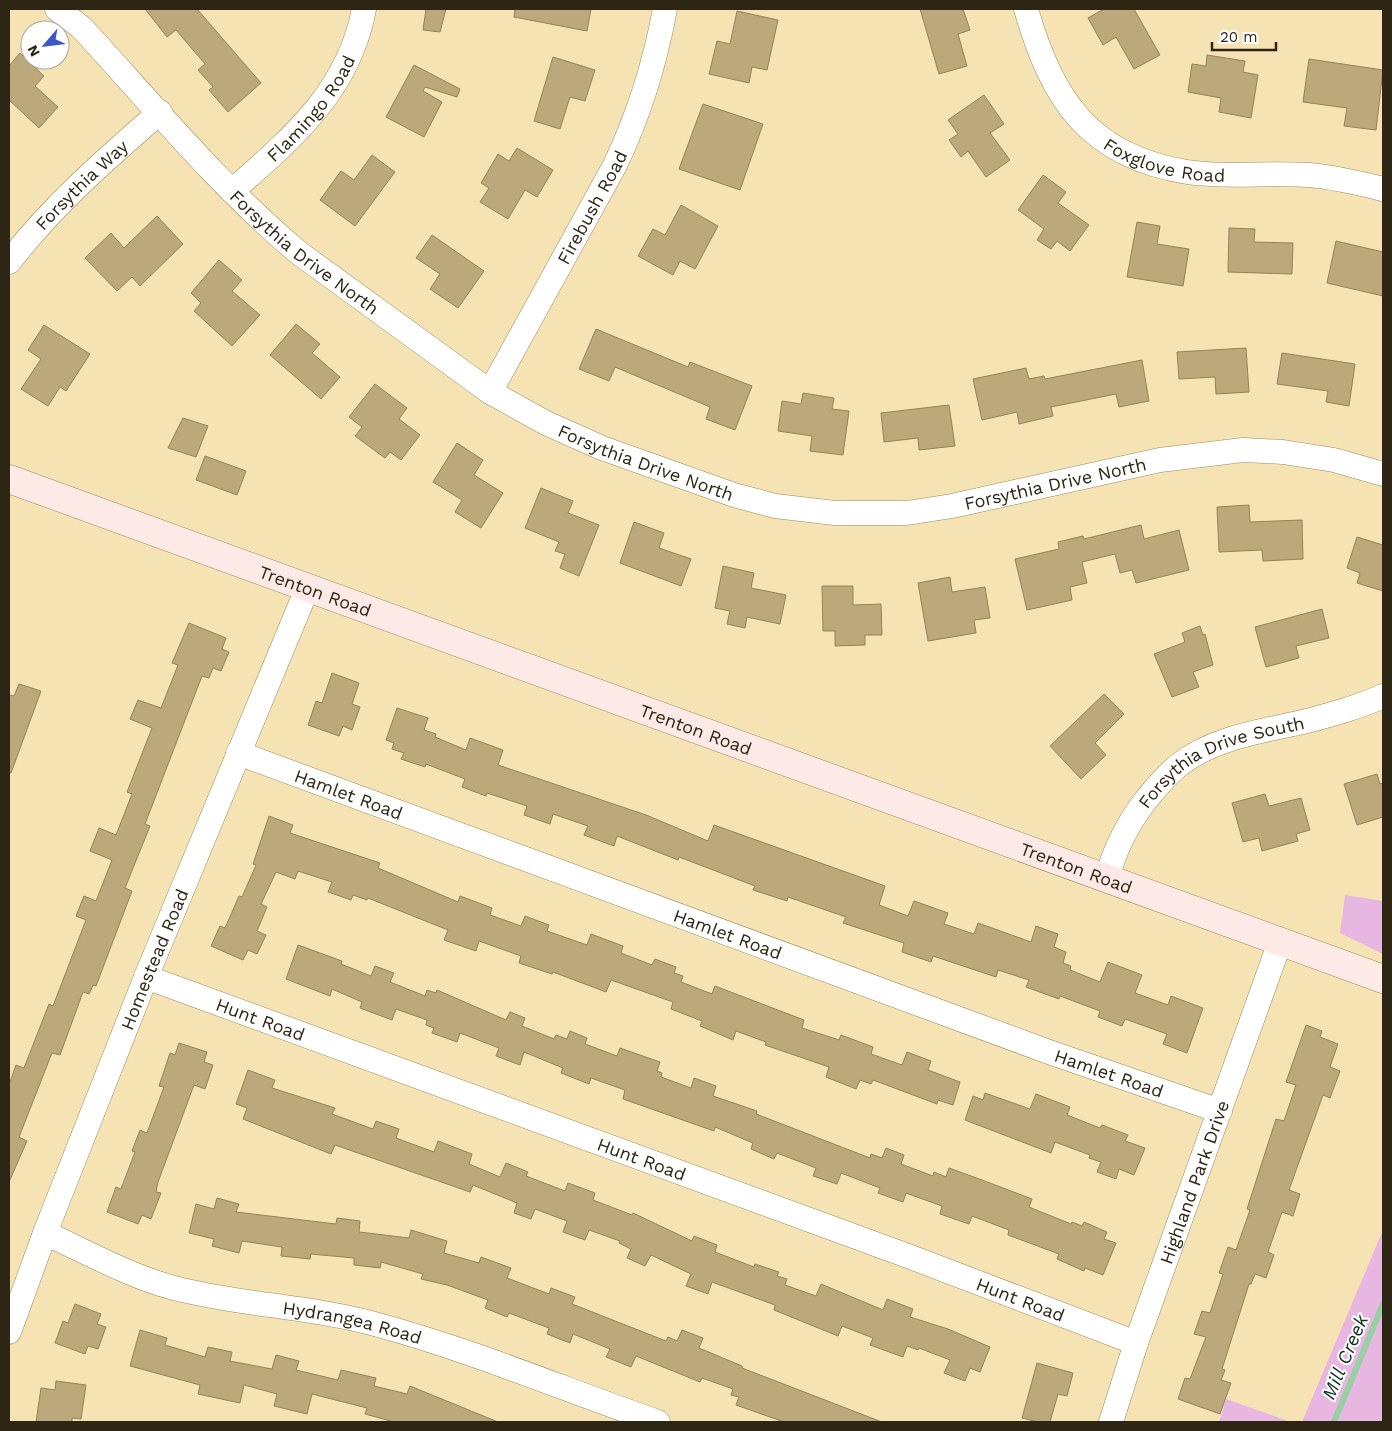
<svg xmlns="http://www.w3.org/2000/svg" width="1392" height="1431" font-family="'Work Sans',sans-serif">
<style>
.green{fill:#e7b7e2}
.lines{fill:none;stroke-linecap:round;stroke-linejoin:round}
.stream{stroke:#99cfa3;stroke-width:6}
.building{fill:#bba97c;stroke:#938356}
.minor-casing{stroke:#9b8a5e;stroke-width:25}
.secondary-casing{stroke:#9b8a5e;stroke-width:29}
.minor{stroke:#fff;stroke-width:24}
.secondary{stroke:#fde9e6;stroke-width:28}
.labels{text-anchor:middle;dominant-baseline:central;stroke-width:4;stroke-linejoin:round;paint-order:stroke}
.street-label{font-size:18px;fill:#2d2614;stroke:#fff}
.water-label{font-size:19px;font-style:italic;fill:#0b3417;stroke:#fff}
</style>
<rect width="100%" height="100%" fill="#f5e3b4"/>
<path class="green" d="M1345,895L1383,901V954L1340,933Z
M1383,1230V1422H1302Z
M1226,1399L1291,1422H1219Z"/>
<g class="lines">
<path class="stream" d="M1334,1422L1383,1304"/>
</g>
<path class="building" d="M145,9H197L261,83L228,112L209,90L213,87L198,70L205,64L176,30L167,37Z
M426,9H446L440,32L423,30Z
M515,9H591L587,31L514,17Z
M920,9H963L970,30L958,34L967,66L939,74Z
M1104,9H1134L1160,55L1134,69L1116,37L1103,45L1088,18Z
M737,11L778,20L767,70L752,67L749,83L709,74L717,41L730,44Z
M20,53L44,76L35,86L58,107L39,128L9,100V66Z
M1207,55L1245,61L1243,72L1258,75L1251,118L1219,112L1221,98L1188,92L1192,64L1206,66Z
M553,57L595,70L585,101L570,97L560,129L534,121Z
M1309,59L1383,70L1376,130L1344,126L1347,108L1303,102Z
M414,65L460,89L457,97L425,87L423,91L442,102L424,137L386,117Z
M984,95L1004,124L990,133L1010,160L986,177L968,151L961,157L949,140L958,134L948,120Z
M703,104L763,124L740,190L679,169Z
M517,148L553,170L537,197L525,190L508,219L480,202L489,188L481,183L498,154L509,161Z
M372,155L395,172L355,226L320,200L341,171L354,180Z
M1043,175L1066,192L1058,203L1089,225L1070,251L1057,241L1051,249L1037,240L1044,229L1018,210Z
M681,205L718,226L695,269L680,261L673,275L638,256L653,229L665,235Z
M157,216L183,244L140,286L132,277L117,291L85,258L111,233L124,248Z
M1137,222L1160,226L1157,244L1189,249L1183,286L1127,277Z
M1229,228L1255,229L1254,242L1293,243L1292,274L1228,272Z
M432,235L484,271L458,308L430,289L440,274L416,258Z
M1336,241L1383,252V296L1327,283Z
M219,260L242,280L232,291L260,315L232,346L194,311L201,303L191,293Z
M296,324L320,344L312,353L340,377L321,399L270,355Z
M44,325L90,354L66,391L60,387L48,406L21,389L41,359L28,350Z
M596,329L688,367L690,362L752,386L735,430L706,419L710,407L615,367L609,381L579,369Z
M1246,348L1249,392L1216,394L1215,377L1179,379L1177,352Z
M1282,353L1355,364L1349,406L1326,402L1328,391L1277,384Z
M1142,360L1149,401L1119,407L1116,394L1051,407L1053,416L1019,424L1017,412L982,420L973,379L1026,368L1029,379L1044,376L1045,379Z
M375,384L407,408L399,419L420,435L401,460L390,452L385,458L355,436L362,427L349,417Z
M803,393L834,398L832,409L849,411L843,455L810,451L812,436L778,431L782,401L801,404Z
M949,405L955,446L919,450L918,438L884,442L881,413Z
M183,418L208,426L196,457L168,448Z
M457,443L483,460L474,475L503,493L481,528L455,512L462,500L433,482Z
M205,456L246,471L237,495L196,480Z
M541,488L573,501L568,513L599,525L579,576L560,568L565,554L555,551L559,542L525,528Z
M1249,505L1250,522L1302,520L1303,559L1263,561L1262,550L1219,552L1217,507Z
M634,522L664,533L659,548L691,559L681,586L620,563Z
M1141,525L1144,539L1179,530L1189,570L1136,583L1132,570L1120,573L1115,554L1082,562L1087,583L1070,587L1072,600L1027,610L1015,559L1059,549L1058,542L1083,536L1084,539Z
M1357,537L1383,545V591L1357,583L1360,573L1347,568Z
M723,566L754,573L751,588L786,595L780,624L747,617L745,628L727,624L730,611L715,608Z
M950,577L952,592L985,587L990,618L974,620L976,633L928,641L918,583Z
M822,586H853V605L881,604L882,635H865V645L835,646V631H823Z
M1322,609L1329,638L1296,646L1299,658L1266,667L1255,627Z
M189,623L226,638L222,649L229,652L221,671L213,668L209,678L202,676L145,824L150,826L125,888L132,891L96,986L93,985L89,994L83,992L60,1055L52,1053L19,1137L27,1141L9,1182V1085L16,1065L24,1068L49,1004L53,1006L86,920L76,916L84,896L96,901L112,860L90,851L99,828L116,835L132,794L127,792L152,728L130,719L138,700L161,708L178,665L172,663Z
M1200,626L1203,635L1205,634L1213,665L1193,672L1199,687L1172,697L1154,654L1185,642L1182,633Z
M332,673L359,683L352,704L360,707L352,730L343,726L339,736L308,725L316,701L322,703Z
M19,684L41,691L11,773H9V695L14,696Z
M1104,694L1124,714L1095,743L1106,755L1081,779L1050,746Z
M397,708L428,718L424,730L436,734L435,737L466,750L470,738L503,750L498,765L646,815L708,841L714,825L885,886L879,905L908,916L914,901L948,913L944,924L974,934L978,923L1031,942L1036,926L1058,934L1054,947L1066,952L1063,963L1071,966L1070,970L1100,982L1108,962L1142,975L1135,993L1168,1005L1171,996L1203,1008L1187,1053L1163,1044L1167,1034L1125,1019L1122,1026L1098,1017L1100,1011L1060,996L1059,999L1026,987L1029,980L998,970L996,977L933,956L931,962L902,952L904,943L843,923L846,917L788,897L787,901L753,890L755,886L679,857L678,860L617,836L614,846L584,835L588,826L553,814L550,824L524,815L527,806L487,793L486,796L462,787L465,779L426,764L425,767L401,759L404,753L392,749L394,743L386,740Z
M1377,774L1380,784L1383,783V817L1357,825L1344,784Z
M1265,794L1269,806L1301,798L1310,830L1296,834L1298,841L1262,851L1259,838L1243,842L1232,803Z
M269,816L293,825L290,833L380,863L378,868L458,902L460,896L492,908L490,915L521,926L525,916L549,925L547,931L587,945L591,934L623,946L621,953L652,965L655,959L676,967L674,973L683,976L681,982L712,994L715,986L804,1020L802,1028L839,1040L841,1035L873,1047L871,1054L902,1065L907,1052L931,1061L928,1070L960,1082L953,1105L938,1100L937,1104L873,1080L871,1084L860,1080L856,1089L826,1077L829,1067L765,1045L766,1042L736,1031L733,1040L700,1026L702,1021L671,1009L673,1002L611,980L606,992L553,972L552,974L519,963L521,956L479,941L476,951L444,940L448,930L368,898L367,900L353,895L351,900L328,892L332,882L298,871L295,879L276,872L261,904L267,907L257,931L266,935L257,954L248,950L243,960L211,946L220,926L225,928L239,896L242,897L256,865L253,864Z
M298,945L342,961L341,964L371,976L375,966L394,973L390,982L425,996L427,990L436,993L437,990L506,1020L510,1012L525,1018L522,1026L554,1039L556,1035L567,1039L570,1031L587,1038L585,1044L617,1056L620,1048L660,1062L657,1071L662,1073L661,1077L691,1088L694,1078L716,1086L713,1096L757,1111L756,1114L870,1158L871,1154L882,1158L886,1148L904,1155L901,1164L933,1176L934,1172L946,1177L949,1168L982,1180L1032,1199L1029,1207L1071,1224L1072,1222L1082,1226L1084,1222L1107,1232L1104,1239L1116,1243L1103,1275L1085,1268L1084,1271L1057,1259L1059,1254L1008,1235L1009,1230L972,1216L969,1224L940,1214L942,1206L906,1193L903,1202L878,1193L880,1188L841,1173L837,1184L813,1176L816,1168L777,1153L774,1159L751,1149L753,1143L715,1127L714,1131L623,1099L625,1090L591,1078L589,1084L561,1073L563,1068L524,1052L520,1065L496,1056L499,1048L460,1033L457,1042L432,1033L434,1028L426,1025L427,1020L396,1009L392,1020L360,1008L362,1002L332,989L330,996L286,979Z
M1306,1025L1322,1031L1320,1037L1338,1044L1330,1067L1340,1071L1330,1098L1323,1095L1289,1190L1300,1194L1293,1216L1282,1212L1268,1252L1274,1255L1266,1278L1255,1274L1251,1284H1249L1222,1369L1225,1370L1221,1380L1231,1383L1220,1414L1178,1399L1185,1378L1190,1379L1206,1337L1194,1334L1202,1311L1210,1313L1223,1274L1219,1273L1228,1247L1236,1250L1250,1210L1247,1209L1276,1119L1284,1121L1296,1085L1286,1082Z
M179,1043L207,1052L204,1062L213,1065L205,1089L194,1085L158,1182L156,1192L161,1193L151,1219L142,1215L138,1224L107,1212L116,1187L121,1189L135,1152L132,1151L140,1130L147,1133L164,1087L159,1086L170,1053L175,1055Z
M248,1070L275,1080L272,1088L335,1108L332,1114L373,1129L376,1121L399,1129L396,1138L434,1152L438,1141L472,1154L469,1164L500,1177L506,1163L528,1172L526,1176L565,1191L568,1183L595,1193L593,1200L632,1215L633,1213L692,1241L694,1236L717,1245L715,1252L754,1267L755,1264L779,1272L777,1276L787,1279L785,1285L816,1296L821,1284L883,1310L887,1299L913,1309L910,1317L948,1329L990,1347L980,1372L970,1368L965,1381L944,1373L950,1360L919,1348L918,1350L907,1346L903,1357L870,1345L873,1338L842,1326L838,1336L774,1310L775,1305L712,1282L708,1294L686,1286L691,1274L651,1255L645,1266L627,1258L631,1249L619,1243L620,1241L589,1230L585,1240L563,1232L567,1221L535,1209L531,1219L514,1213L517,1203L473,1185L470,1192L335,1145L331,1154L243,1119L247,1108L236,1104Z
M985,1093L1030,1109L1036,1094L1070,1107L1067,1115L1100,1128L1102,1125L1128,1135L1125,1141L1145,1148L1134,1175L1119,1169L1116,1179L1097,1172L1101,1162L1089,1158L1090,1155L1055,1142L1051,1153L965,1120L973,1096L983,1100Z
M217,1198L239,1204L236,1212L336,1224L337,1218L360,1221L359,1232L409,1238L411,1230L447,1241L444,1253L479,1263L481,1257L511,1268L507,1278L549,1294L551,1288L575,1297L572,1304L666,1341L668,1337L677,1341L682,1330L703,1338L699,1348L742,1366V1368L882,1422H784L736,1405L739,1397L731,1395L733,1389L702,1378L700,1382L636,1356L631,1367L606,1357L610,1349L573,1334L570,1343L547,1334L549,1328L509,1313L507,1317L485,1308L488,1300L447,1285L421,1279L423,1274L381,1262L380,1268L354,1265V1258L311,1254L310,1259L281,1256L282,1247L242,1241L239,1253L212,1246L214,1239L189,1233L196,1204L214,1209Z
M75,1304L101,1314L97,1324L106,1327L98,1349L88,1346L85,1354L55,1343L63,1321L68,1323Z
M140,1330L167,1338L165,1345L205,1357L208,1347L232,1352L230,1361L272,1369L276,1355L299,1361L296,1370L338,1380L341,1370L376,1378L374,1386L407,1394L410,1386L498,1422H394L365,1414L367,1408L312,1394L307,1414L274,1406L277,1394L244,1385L240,1403L198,1394L200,1385L130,1366Z
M1037,1363L1073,1373L1067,1396L1058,1394L1050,1422H1038L1022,1418Z
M56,1381L86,1385L81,1419L72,1418V1422H36L41,1388L55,1390Z"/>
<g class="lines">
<g class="minor-casing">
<g id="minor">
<path id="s1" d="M57,9L81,27C152,104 219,186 299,253L490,392L546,423L602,448L734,495L775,506L835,513H907L952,506L1160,460L1243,450L1283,452L1334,460L1383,474"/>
<path id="s2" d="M1026,9C1052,99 1088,156 1187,172C1226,178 1269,172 1309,175C1334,177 1359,183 1383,189"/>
<path id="s3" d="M232,191C291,139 349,91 364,9"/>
<path id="s4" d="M9,262C52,206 106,159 160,112"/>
<path id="s5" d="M490,392L615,165C639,115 655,63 665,9"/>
<path id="s6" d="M238,753L1049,1052L1220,1111"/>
<path id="s7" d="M1107,879C1114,850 1127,825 1145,801C1156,788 1165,776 1179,765C1214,737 1264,731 1307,721C1333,714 1359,707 1383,696"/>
<path id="s8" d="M146,977L908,1256L1136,1343"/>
<path id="s9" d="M45,1233C87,1252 129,1276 174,1288C239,1305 307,1306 371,1323C469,1349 563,1389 658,1422"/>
<path id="s10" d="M9,1332L45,1233L146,977L307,589"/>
<path id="s11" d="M1111,1422L1136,1343L1280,942"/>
</g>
</g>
<g class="secondary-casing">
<g id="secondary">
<path id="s12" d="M9,479L1383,979"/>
</g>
</g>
<use href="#minor" class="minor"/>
<use href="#secondary" class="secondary"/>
</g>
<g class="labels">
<g class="street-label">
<text stroke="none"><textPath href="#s3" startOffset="115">Flamingo Road</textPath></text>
<text stroke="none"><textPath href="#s2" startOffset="221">Foxglove Road</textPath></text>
<text stroke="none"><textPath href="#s4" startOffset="106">Forsythia Way</textPath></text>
<text stroke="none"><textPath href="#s5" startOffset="211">Firebush Road</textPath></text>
<text stroke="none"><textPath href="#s1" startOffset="348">Forsythia Drive North</textPath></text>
<text stroke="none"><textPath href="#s1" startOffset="752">Forsythia Drive North</textPath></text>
<text stroke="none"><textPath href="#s1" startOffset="1172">Forsythia Drive North</textPath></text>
<text stroke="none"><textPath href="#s12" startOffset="326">Trenton Road</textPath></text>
<text stroke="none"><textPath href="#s12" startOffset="731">Trenton Road</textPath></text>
<text stroke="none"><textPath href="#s7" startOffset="176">Forsythia Drive South</textPath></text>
<text stroke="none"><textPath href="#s6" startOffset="118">Hamlet Road</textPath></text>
<text stroke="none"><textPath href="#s12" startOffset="1136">Trenton Road</textPath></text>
<text stroke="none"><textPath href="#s6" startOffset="522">Hamlet Road</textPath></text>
<text stroke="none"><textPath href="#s10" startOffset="400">Homestead Road</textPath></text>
<text stroke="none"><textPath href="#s8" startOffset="122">Hunt Road</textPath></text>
<text stroke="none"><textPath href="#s6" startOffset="928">Hamlet Road</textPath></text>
<text stroke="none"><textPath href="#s8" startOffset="528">Hunt Road</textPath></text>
<text stroke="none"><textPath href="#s11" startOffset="254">Highland Park Drive</textPath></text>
<text stroke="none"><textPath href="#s8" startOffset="932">Hunt Road</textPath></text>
<text stroke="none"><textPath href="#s9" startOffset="322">Hydrangea Road</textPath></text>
</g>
<g class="water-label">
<text transform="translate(1345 1357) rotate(-67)">Mill Creek</text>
</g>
</g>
<rect width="1392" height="1431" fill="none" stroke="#2d2614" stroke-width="20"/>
<g transform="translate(45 45) rotate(242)"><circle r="24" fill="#ffffff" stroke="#aba8a1"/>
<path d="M0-4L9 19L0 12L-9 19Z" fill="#3d56c9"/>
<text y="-8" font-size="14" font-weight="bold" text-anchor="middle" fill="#2d2614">N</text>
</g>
<path d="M1212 42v8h64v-8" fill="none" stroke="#2d2614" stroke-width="2.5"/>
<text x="1220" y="42" font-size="15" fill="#2d2614" stroke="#ffffff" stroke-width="4" paint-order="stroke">20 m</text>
</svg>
